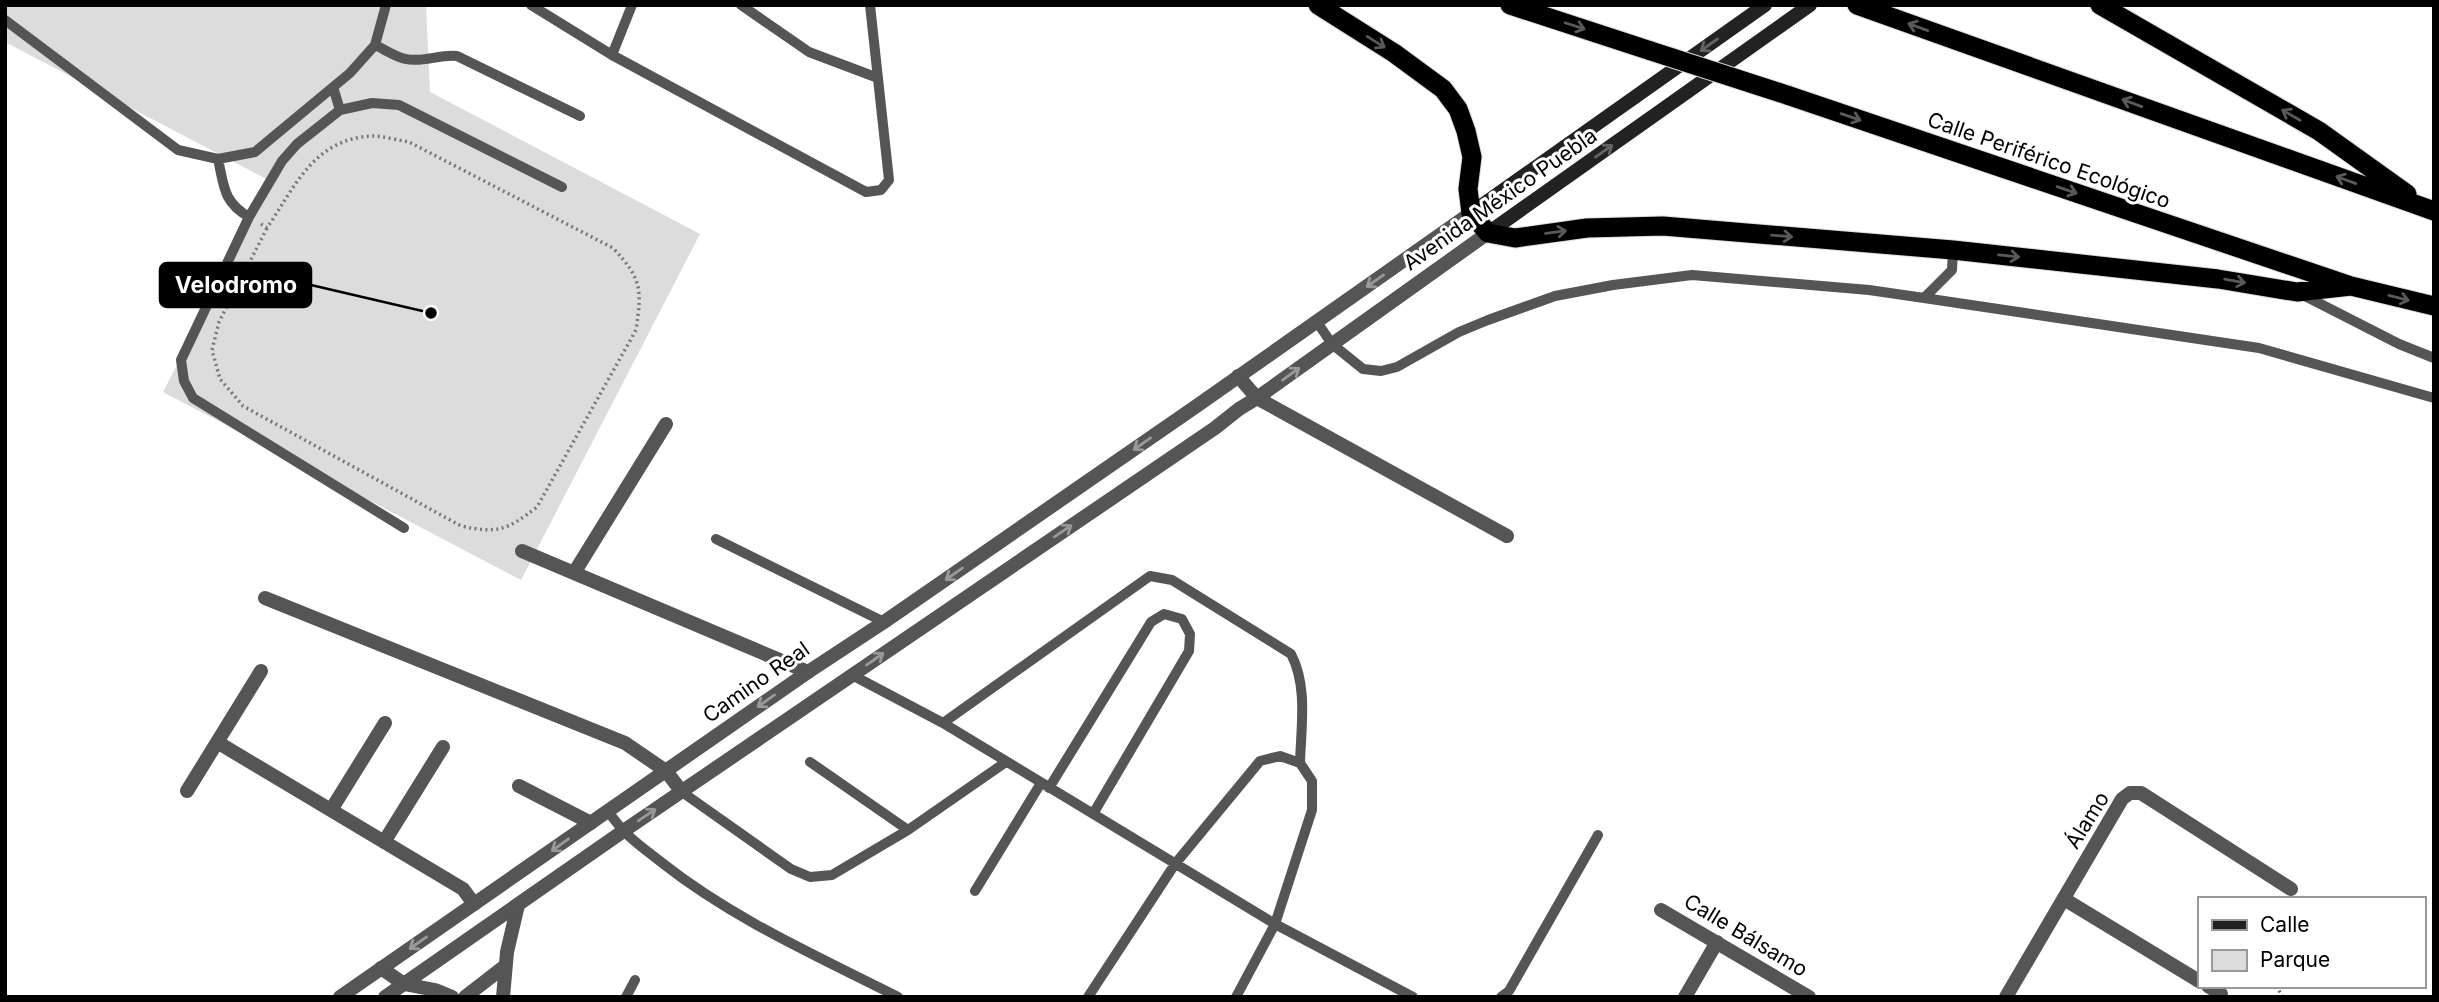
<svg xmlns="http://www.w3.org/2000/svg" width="2439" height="1002" font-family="Inter,sans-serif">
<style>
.green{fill:#dcdcdc}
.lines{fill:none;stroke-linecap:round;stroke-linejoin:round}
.trunk-casing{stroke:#dbdbdb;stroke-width:21}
.path{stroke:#777;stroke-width:3.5;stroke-dasharray:2 3.5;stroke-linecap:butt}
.service{stroke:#555;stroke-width:10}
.minor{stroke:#555;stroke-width:14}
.tertiary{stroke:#555;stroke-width:14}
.secondary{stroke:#222;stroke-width:14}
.trunk{stroke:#000;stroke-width:19}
.trunk-bridge-casing{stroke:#dbdbdb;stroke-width:21;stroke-linecap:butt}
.trunk-bridge{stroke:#000;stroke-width:19}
.oneway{stroke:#595959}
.oneway2{stroke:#646464}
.oneway3{stroke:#999}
.labels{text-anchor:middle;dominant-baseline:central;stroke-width:6;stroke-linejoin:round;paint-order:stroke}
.street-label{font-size:21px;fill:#000;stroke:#fff}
.leader{fill:none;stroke:#000;stroke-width:2.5}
.callout-dot{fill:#000;stroke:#fff;stroke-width:2.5}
.callout{fill:#000;stroke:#000;stroke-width:2.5}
.callout-label{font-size:23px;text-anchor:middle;font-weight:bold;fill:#fff}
</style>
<rect width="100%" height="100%" fill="#fff"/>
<path class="green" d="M5,5H426L430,92L700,234L521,580L163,392L272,182L5,42Z"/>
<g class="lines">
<g class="trunk-casing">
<path id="trunk" d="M1318,5L1394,53L1443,89L1458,109L1466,131L1472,157L1468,189L1471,213L1488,233L1515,238L1587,228L1663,226L1953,250L2218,279L2297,292L2351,286
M1510,5L1651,51
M1857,5L2434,211
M2100,5L2319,131L2407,194
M1787,95L2351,286L2434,306"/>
</g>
<path class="path" d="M261,224L267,228C296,185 314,139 372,136C383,136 397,140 409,142L613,248C642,279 642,289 636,330L537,507C507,530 498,534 461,526L243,406L220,379L212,350L219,322L267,228
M2276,986L2283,997"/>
<path class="service" d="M531,5L612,55L866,192L881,190L889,180L870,5
M741,5L809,52L878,78
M5,20L178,150L218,159L255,152L350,73L375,45L386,5
M375,45C384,49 395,57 406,59C422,63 440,54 457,56L580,116
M612,55L632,5
M333,87L340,110L297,144L282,161L249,217L181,360L184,381L193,398L404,528
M340,110L372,103L399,105L562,187
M218,159C224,186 223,202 249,217
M2301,294L2399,344L2434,358
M1924,298L2259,348L2434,398
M1317,322L1332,344L1363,369L1381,371L1397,367L1459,332L1488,320L1555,296L1613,285L1692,275L1869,290L1924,298L1952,270L1953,250
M716,539L884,622
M852,675L943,723L1275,924L1413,997
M943,723L1150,576L1172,580L1291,654C1308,686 1301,727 1300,763
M810,762L908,830L1006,762
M1049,788L1151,622L1164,614L1182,619L1190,634L1189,651L1093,814
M682,792L791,869L810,877L832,875L908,830
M608,811C625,836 638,844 661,862C733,919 817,956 898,997
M975,891L1041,783
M626,997L635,980
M1088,997L1175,864L1260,761L1280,756L1300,763L1312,781V810L1275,924L1236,997
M1501,997L1509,991L1598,835"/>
<path class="minor" d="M1238,376L1257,398L1507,536
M522,551L808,672
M574,573L666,424
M265,598L625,743L666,771L682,792
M217,742L463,889L474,904
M519,786L591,823
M187,791L261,671
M331,810L385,723
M384,842L443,747
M2064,899L2199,981
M1661,910L1809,997
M381,968L404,984L435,990L452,997
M2208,986L2221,994
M465,997L505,966
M503,997L507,952L518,905
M1685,997L1717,942
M2006,997L2122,799L2130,793H2141L2291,889"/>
<path class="tertiary" d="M340,997L808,672L884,622L1198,405L1471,213
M385,997L622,832L1215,428L1239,409L1257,398L1488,233"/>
<path class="secondary" d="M1471,213L1765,5
M1488,233L1810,5"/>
<use href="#trunk" class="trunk"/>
<g class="trunk-bridge-casing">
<path id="trunk-bridge" d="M1651,51L1787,95"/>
</g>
<use href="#trunk-bridge" class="trunk-bridge"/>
</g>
<defs><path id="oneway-shaft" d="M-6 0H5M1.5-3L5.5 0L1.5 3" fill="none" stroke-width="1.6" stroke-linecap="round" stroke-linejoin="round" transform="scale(1.75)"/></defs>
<g class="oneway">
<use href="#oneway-shaft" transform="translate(1575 26) rotate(18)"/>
<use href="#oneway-shaft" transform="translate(1918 27) rotate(-160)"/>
<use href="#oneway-shaft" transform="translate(1376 42) rotate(32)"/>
<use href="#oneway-shaft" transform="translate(2132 103) rotate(-160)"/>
<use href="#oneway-shaft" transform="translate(2291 115) rotate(-150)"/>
<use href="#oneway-shaft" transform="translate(1851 117) rotate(19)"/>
<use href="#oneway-shaft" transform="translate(2346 180) rotate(-160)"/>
<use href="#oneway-shaft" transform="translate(2067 190) rotate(19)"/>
<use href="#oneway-shaft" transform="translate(1556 232) rotate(-8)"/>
<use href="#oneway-shaft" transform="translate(1782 236) rotate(5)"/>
<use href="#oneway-shaft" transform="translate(2009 256) rotate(6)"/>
<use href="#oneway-shaft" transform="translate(2235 281) rotate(10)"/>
<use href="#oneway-shaft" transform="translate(2399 298) rotate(14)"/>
</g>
<g class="oneway2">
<use href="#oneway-shaft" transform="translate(1709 45) rotate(145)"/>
<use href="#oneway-shaft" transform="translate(1604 151) rotate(-35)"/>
</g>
<g class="oneway3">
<use href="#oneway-shaft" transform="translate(1375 281) rotate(145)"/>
<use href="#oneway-shaft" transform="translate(1291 374) rotate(-36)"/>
<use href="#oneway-shaft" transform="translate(1142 444) rotate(145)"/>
<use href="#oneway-shaft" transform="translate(1063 531) rotate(-34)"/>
<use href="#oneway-shaft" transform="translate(954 574) rotate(145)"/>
<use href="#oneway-shaft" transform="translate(875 659) rotate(-35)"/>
<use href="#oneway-shaft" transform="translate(766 701) rotate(145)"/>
<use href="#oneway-shaft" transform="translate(647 815) rotate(-34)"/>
<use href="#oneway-shaft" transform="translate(560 845) rotate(144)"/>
<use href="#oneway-shaft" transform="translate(418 943) rotate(145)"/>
</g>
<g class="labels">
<g class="street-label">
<text transform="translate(2049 160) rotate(19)">Calle Periférico Ecológico</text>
<text transform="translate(1500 199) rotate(-35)">Avenida México Puebla</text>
<text transform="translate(756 682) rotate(-35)">Camino Real</text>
<text transform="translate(2087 820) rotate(-58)">Álamo</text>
<text transform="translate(1746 935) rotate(31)">Calle Bálsamo</text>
</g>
</g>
<path class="leader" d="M431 313L311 285"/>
<circle class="callout-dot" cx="431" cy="313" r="7"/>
<rect class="callout" x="160" y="263" width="151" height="44" rx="7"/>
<g class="callout-label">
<text x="236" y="293">Velodromo</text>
</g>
<rect width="2439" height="1002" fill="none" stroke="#000000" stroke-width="14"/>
<rect x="2198" y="897" width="228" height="91" fill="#ffffff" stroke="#999999" stroke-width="2"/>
<rect x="2212" y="920" width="35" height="10" fill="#222222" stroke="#999999" stroke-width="2"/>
<text x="2260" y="932" font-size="21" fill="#000000">Calle</text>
<rect x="2212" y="950" width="35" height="21" fill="#dcdcdc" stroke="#999999" stroke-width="2"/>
<text x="2260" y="967" font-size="21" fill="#000000">Parque</text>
</svg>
